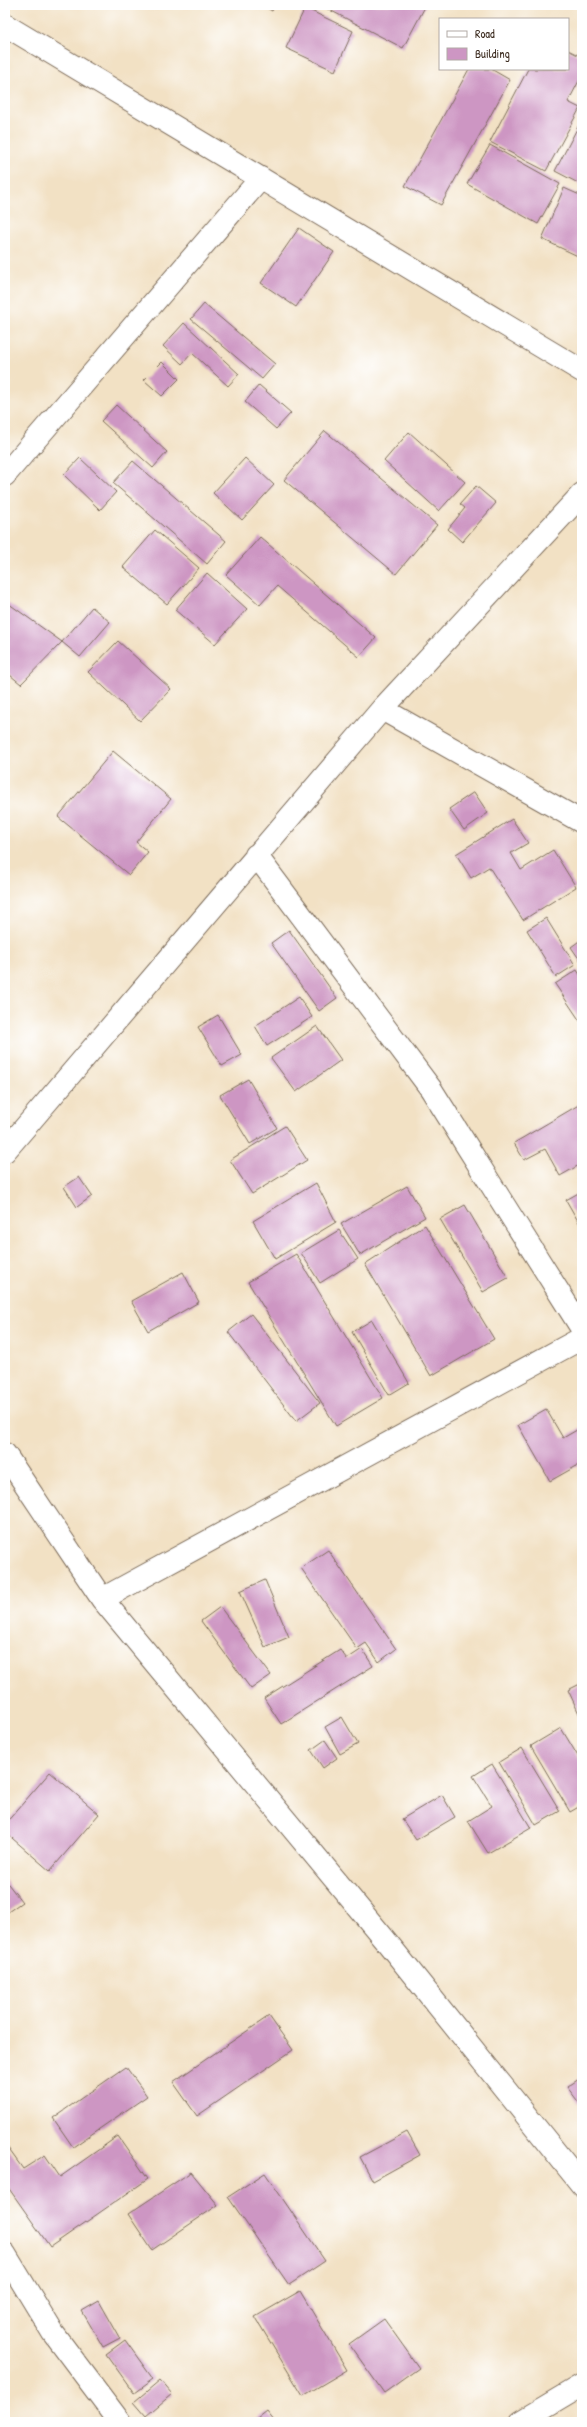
<svg xmlns="http://www.w3.org/2000/svg" width="587" height="2427" font-family="'Patrick Hand',sans-serif">
<style>
.building{fill:#cd96c3}
.lines{fill:none;stroke-linecap:round;stroke-linejoin:round}
.minor-casing{stroke:#7b6a58;stroke-width:24}
.minor{stroke:#fff;stroke-width:22}
</style>
<rect width="100%" height="100%" fill="#fff"/>
<filter id="ink" filterUnits="userSpaceOnUse"><feTurbulence type="fractalNoise" baseFrequency=".025" numOctaves="2"/><feDisplacementMap in="SourceGraphic" scale="8" xChannelSelector="R" yChannelSelector="G"/><feConvolveMatrix kernelMatrix="1 2 1 2 8 2 1 2 1" color-interpolation-filters="sRGB"/></filter>
<filter id="wash" filterUnits="userSpaceOnUse"><feTurbulence type="fractalNoise" baseFrequency=".012" numOctaves="4" result="noise"/><feDisplacementMap in="SourceGraphic" scale="16" xChannelSelector="R" yChannelSelector="G"/><feGaussianBlur stdDeviation="0.9" result="paint"/><feColorMatrix in="noise" values="0 0 0 0 0 0 0 0 0 0 0 0 0 0 0 0 0 1.4 0 .05"/><feComposite in="paint" operator="in"/></filter>
<g filter="url(#wash)">
<rect width="100%" height="100%" fill="#f2e1c4"/>
<g id="blocks">
<path class="building" d="M262,5H275L272,11Z
M320,5H426L403,48Z
M305,8L353,31L335,71L286,48Z
M568,50L582,57V75L568,102L580,108L546,171L490,142L528,69H568Z
M469,69H491L510,80L441,205L405,186Z
M582,119V185L555,171Z
M490,145L560,184L538,224L467,184Z
M564,188L582,196V258L542,239Z
M299,228L334,252L296,307L261,283Z
M204,304L275,364L262,379L191,319Z
M184,323L239,374L228,386L192,353L182,364L163,346Z
M162,362L179,379L162,396L144,380Z
M259,385L291,413L276,429L245,402Z
M116,405L167,452L153,468L101,421Z
M325,431L437,525L396,574L284,480Z
M409,432L465,482L439,511L384,461Z
M80,458L116,492L100,510L64,475Z
M245,458L274,485L242,520L213,493Z
M133,461L226,541L207,564L113,483Z
M476,486L496,503L462,542L448,529L465,508L460,504Z
M155,530L199,568L167,604L123,567Z
M260,537L376,638L359,657L277,586L260,605L226,575Z
M207,573L247,609L215,644L175,610Z
M5,601L62,642L21,684L5,671Z
M92,607L110,622L80,657L62,642Z
M118,641L171,689L140,721L88,672Z
M113,751L171,799L136,842L148,852L129,875L58,817Z
M474,792L488,813L464,830L449,809Z
M512,819L528,843L511,853L521,870L553,850L576,887L523,920L489,867L471,878L456,854Z
M546,918L575,965L556,977L527,930Z
M289,930L337,998L319,1011L271,943Z
M582,939V963L571,947Z
M577,970L582,978V1024L555,984Z
M299,997L312,1017L267,1046L255,1026Z
M218,1015L242,1055L222,1066L198,1027Z
M317,1026L341,1060L296,1092L271,1058Z
M248,1079L277,1128L250,1144L220,1095Z
M582,1103V1166L581,1164L560,1176L545,1149L524,1160L514,1143Z
M285,1126L307,1160L252,1194L230,1160Z
M79,1177L92,1196L77,1207L64,1187Z
M316,1183L336,1222L275,1259L253,1221Z
M407,1186L425,1217L360,1255L341,1224Z
M582,1191V1228L566,1200Z
M465,1205L508,1278L483,1292L440,1219Z
M425,1225L494,1339L431,1376L365,1264Z
M339,1230L358,1259L320,1283L301,1253Z
M296,1254L383,1398L336,1426L248,1282Z
M183,1272L199,1302L148,1331L131,1301Z
M251,1314L320,1403L296,1421L228,1332Z
M372,1320L409,1383L389,1395L352,1332Z
M546,1409L563,1438L582,1427V1463L550,1481L518,1425Z
M328,1550L396,1649L379,1662L366,1643L357,1649L301,1568Z
M265,1580L289,1637L265,1647L240,1591Z
M220,1607L271,1675L251,1689L201,1621Z
M362,1649L373,1666L281,1724L264,1698L340,1650L347,1659Z
M582,1683V1720L568,1690Z
M342,1717L358,1744L340,1754L325,1727Z
M561,1728L582,1763V1805L570,1812L531,1746Z
M325,1740L337,1758L323,1768L311,1750Z
M522,1748L560,1811L536,1825L499,1762Z
M492,1764L531,1828L488,1853L468,1821L492,1806L473,1776Z
M50,1772L99,1814L50,1871L5,1832V1824Z
M442,1795L455,1817L416,1840L402,1819Z
M5,1880L22,1902L5,1914Z
M269,2016L293,2050L197,2116L173,2082Z
M126,2067L147,2096L73,2147L53,2118Z
M582,2077V2103L580,2104L567,2087Z
M407,2132L420,2155L373,2181L360,2157Z
M118,2136L148,2179L50,2247L5,2183V2144L23,2169L45,2155L60,2177Z
M191,2172L218,2205L152,2250L128,2214Z
M265,2173L325,2261L289,2285L228,2197Z
M300,2291L347,2370L303,2396L255,2317Z
M99,2301L120,2338L103,2347L82,2311Z
M384,2319L419,2368L384,2393L349,2344Z
M125,2340L153,2379L134,2393L106,2354Z
M160,2380L172,2394L146,2416L134,2402Z
M267,2412L275,2422H254Z"/>
</g>
</g>
<g filter="url(#ink)">
<use href="#blocks" fill-opacity="0" stroke="#7b6a58" stroke-width="1"/>
<g class="lines">
<g class="minor-casing">
<path id="minor" d="M5,25L582,371
M5,475L261,178
M382,709L582,822
M256,855L431,1089L582,1329
M5,1151L382,709L582,494
M5,1454L102,1599L386,1941L582,2185
M102,1599L582,1338
M5,2254L53,2333L120,2422
M520,2422L582,2385"/>
</g>
<use href="#minor" class="minor"/>
</g>
</g>
<rect width="587" height="2427" fill="none" stroke="#fff" stroke-width="20"/>
<rect x="439" y="18" width="130" height="52" fill="#ffffff" stroke="#b1aaa5"/>
<rect x="447" y="31" width="20" height="6" fill="#ffffff" stroke="#b1aaa5"/>
<text x="475" y="38" font-size="12" fill="#3b2a1e">Road</text>
<rect x="447" y="48" width="20" height="12" fill="#cd96c3" stroke="#b1aaa5"/>
<text x="475" y="58" font-size="12" fill="#3b2a1e">Building</text>
</svg>
